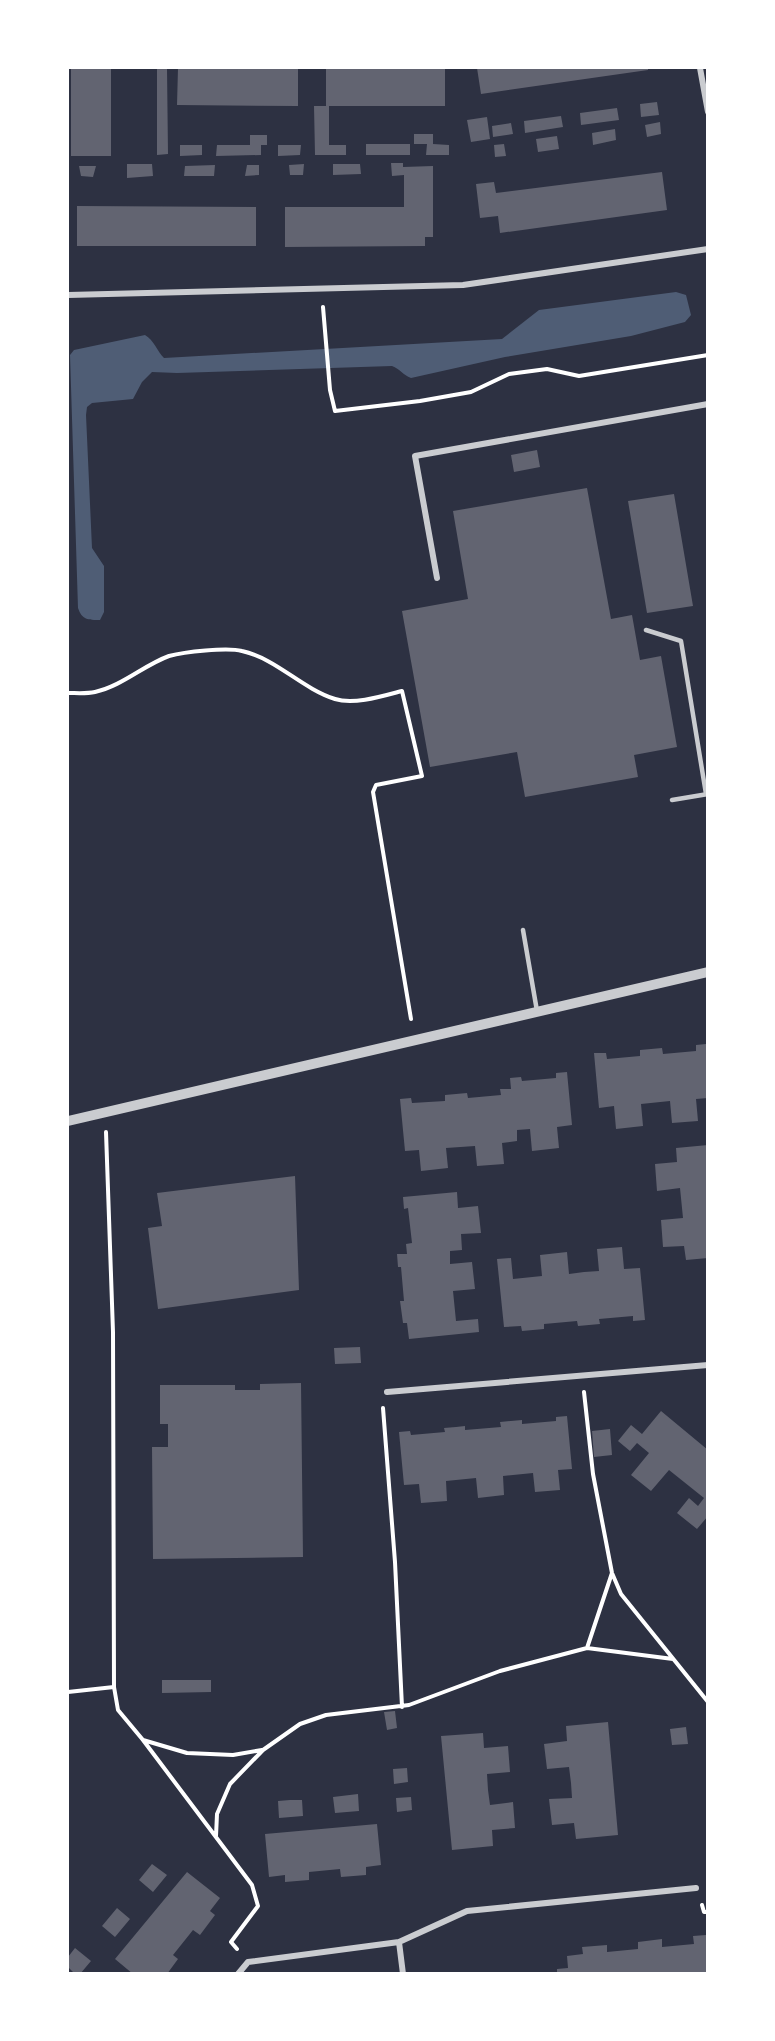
<svg xmlns="http://www.w3.org/2000/svg" width="775" height="2041" font-family="'IBM Plex Serif',serif">
<style>
.water{fill:#4f5d75}
.building{fill:#626471}
.lines{fill:none;stroke-linecap:round;stroke-linejoin:round}
.path{stroke:#fff;stroke-width:4}
.service{stroke:#caccd0;stroke-width:4.5}
.minor{stroke:#caccd0;stroke-width:6}
.tertiary{stroke:#caccd0;stroke-width:10}
</style>
<rect width="100%" height="100%" fill="#2d3142"/>
<path class="water" d="M676,292L686,295L691,315L685,322L631,336L505,357L411,378C403,375 400,369 392,366L177,373L152,372L142,382L133,399L92,403L87,407L86,415L92,548L104,566V612L100,620C88,620 82,620 78,608L70,355L74,350L145,335C154,340 157,351 164,358L502,339L539,310Z"/>
<path class="building" d="M71,68H111V156H71Z
M157,68H167L168,154L157,155Z
M178,68H298V106L177,105Z
M326,68H445V106H329V145H346V155H315L314,106H326Z
M477,68H648V70L481,94Z
M657,102L659,115L641,117L640,104Z
M617,108L619,120L581,125L580,113Z
M561,116L563,127L525,133L524,121Z
M487,117L490,139L471,142L467,120Z
M660,122L661,134L647,137L645,125Z
M511,123L513,134L493,137L492,126Z
M615,129L616,140L593,145L592,133Z
M414,134H433V144L449,145V155H426L427,144H414Z
M250,135H267V145H261V155L216,156L217,145H250Z
M557,136L559,149L538,152L536,139Z
M366,144H410V155H366Z
M504,144L506,156L495,157L494,145Z
M180,145H202V155L180,156Z
M278,145H301L300,155L278,156Z
M391,163H403V167L433,166V237H425V246L285,247V207H404V175L392,176Z
M127,164H152L153,176L127,178Z
M304,164L303,175H290L289,165Z
M333,164H360L361,174L333,175Z
M215,165L214,176H184L185,166Z
M247,165H259V175L245,176Z
M79,166H96L93,177L81,176Z
M662,172L667,210L500,233L498,216L480,218L476,184L494,182L496,193Z
M77,206L256,207V246H77Z
M537,450L540,467L514,472L511,455Z
M587,488L611,619L632,615L640,660L661,656L677,747L634,755L638,777L525,797L517,752L430,767L402,611L468,599L453,511Z
M674,494L693,606L647,613L628,501Z
M706,1044L708,1098L696,1099L698,1121L672,1123L670,1101L641,1104L643,1126L616,1129L614,1106L599,1108L594,1053H606L607,1059L640,1056V1050L662,1048L663,1054L696,1051V1045Z
M567,1072L572,1125L557,1127L559,1148L532,1151L530,1129L517,1130V1141L502,1143L504,1164L477,1166L475,1146L446,1148L448,1168L421,1171L419,1150L405,1151L400,1099L411,1098L412,1103L445,1101V1095L467,1093L468,1098L501,1095L500,1089H511L510,1078L521,1077L522,1081L556,1078V1073Z
M708,1145V1258L686,1260L684,1246L663,1247L661,1220L683,1218L680,1188L657,1191L655,1164L677,1162L676,1148Z
M295,1176L299,1290L158,1309L148,1228L162,1226L157,1193Z
M457,1192L458,1208L478,1206L481,1233L461,1234L462,1250L450,1251V1264L472,1262L475,1289L453,1291L456,1321L478,1319L479,1332L409,1339L407,1323H403L400,1301H404L401,1267H398L397,1254H407L406,1244L412,1243L408,1208L404,1209L403,1197Z
M622,1247L624,1269L640,1268L645,1320L633,1321V1316L599,1319L600,1324L578,1326L577,1321L544,1324V1329L522,1331L521,1326L504,1327L497,1259L511,1258L513,1279L542,1276L540,1255L567,1252L569,1274L584,1272L599,1271L597,1249Z
M360,1347L361,1363L335,1364L334,1348Z
M301,1383L303,1557L153,1559L152,1447H168V1424H160V1385H235V1390H260V1384Z
M661,1411L708,1450V1516L697,1529L677,1513L689,1498L698,1506L704,1498L669,1470L651,1491L631,1475L649,1453L637,1443L630,1451L618,1441L631,1425L642,1434Z
M567,1416L572,1469L558,1470L560,1490L535,1492L533,1473L503,1476L504,1495L478,1498L476,1478L446,1481L447,1501L421,1503L419,1484L404,1485L399,1432L410,1431L411,1435L445,1432L444,1428L456,1427L465,1426V1430L501,1427L500,1422L522,1420V1424L556,1421V1417Z
M610,1429L612,1455L594,1457L592,1431Z
M162,1680H211V1692L162,1693Z
M395,1711L397,1728L387,1730L384,1712Z
M608,1722L618,1835L576,1839L574,1823L552,1825L549,1799L572,1798L571,1783L569,1767L547,1769L544,1744L567,1741L566,1726Z
M686,1727L688,1744L672,1745L670,1729Z
M483,1733L484,1748L508,1746L510,1772L487,1774L488,1790L490,1805L513,1802L515,1828L492,1830L493,1846L452,1850L441,1736Z
M407,1768L408,1782L394,1784L393,1769Z
M358,1794L359,1811L335,1813L333,1797Z
M411,1797L412,1810L397,1812L396,1798Z
M290,1800H302L303,1816L279,1818L278,1801Z
M377,1824L381,1865L366,1867V1875L341,1877L340,1869L309,1872V1880L285,1882V1875L269,1877L265,1834Z
M152,1864L167,1875L153,1892L139,1880Z
M187,1872L220,1898L210,1911L215,1915L200,1935L193,1930L173,1955L178,1959L167,1974H133L115,1959Z
M117,1908L130,1919L115,1937L102,1926Z
M706,1935L708,1974H557V1969L568,1968L567,1956L583,1954L582,1947L607,1945V1952L638,1949V1942L662,1939V1947L694,1944L693,1936Z
M75,1948L91,1961L80,1974H75L68,1967V1957Z"/>
<g class="lines">
<path class="path" d="M323,307L330,390L335,411L420,401L471,392L509,374L547,369L579,376L708,355
M68,693C76,693 86,694 95,692C122,686 144,665 169,656C184,652 227,647 242,651C277,659 301,688 335,699C354,705 383,696 402,691L422,776L376,785L373,792L411,1019
M106,1132L113,1332L114,1687
M584,1392L593,1474L612,1573L621,1594L708,1702
M383,1408L395,1562L402,1707
M587,1648L673,1659
M68,1692L114,1687L118,1710L143,1740L187,1753L233,1755L262,1750
M143,1740L252,1885L258,1906L231,1942L237,1949
M216,1836L217,1814L230,1784L263,1750L300,1724L326,1715L409,1705L500,1671L587,1648L612,1573
M702,1905L704,1912H708"/>
<path class="service" d="M646,630L681,641L706,794
M672,800L708,794
M523,930L537,1011"/>
<path class="minor" d="M700,68L708,112
M68,295L463,285L708,249
M437,578L415,456L708,404
M387,1392L708,1365
M399,1942L403,1974
M238,1974L248,1962L399,1942L467,1911L696,1888"/>
<path class="tertiary" d="M68,1121L708,972"/>
</g>
<rect width="775" height="2041" fill="none" stroke="#ffffff" stroke-width="138"/>
</svg>
